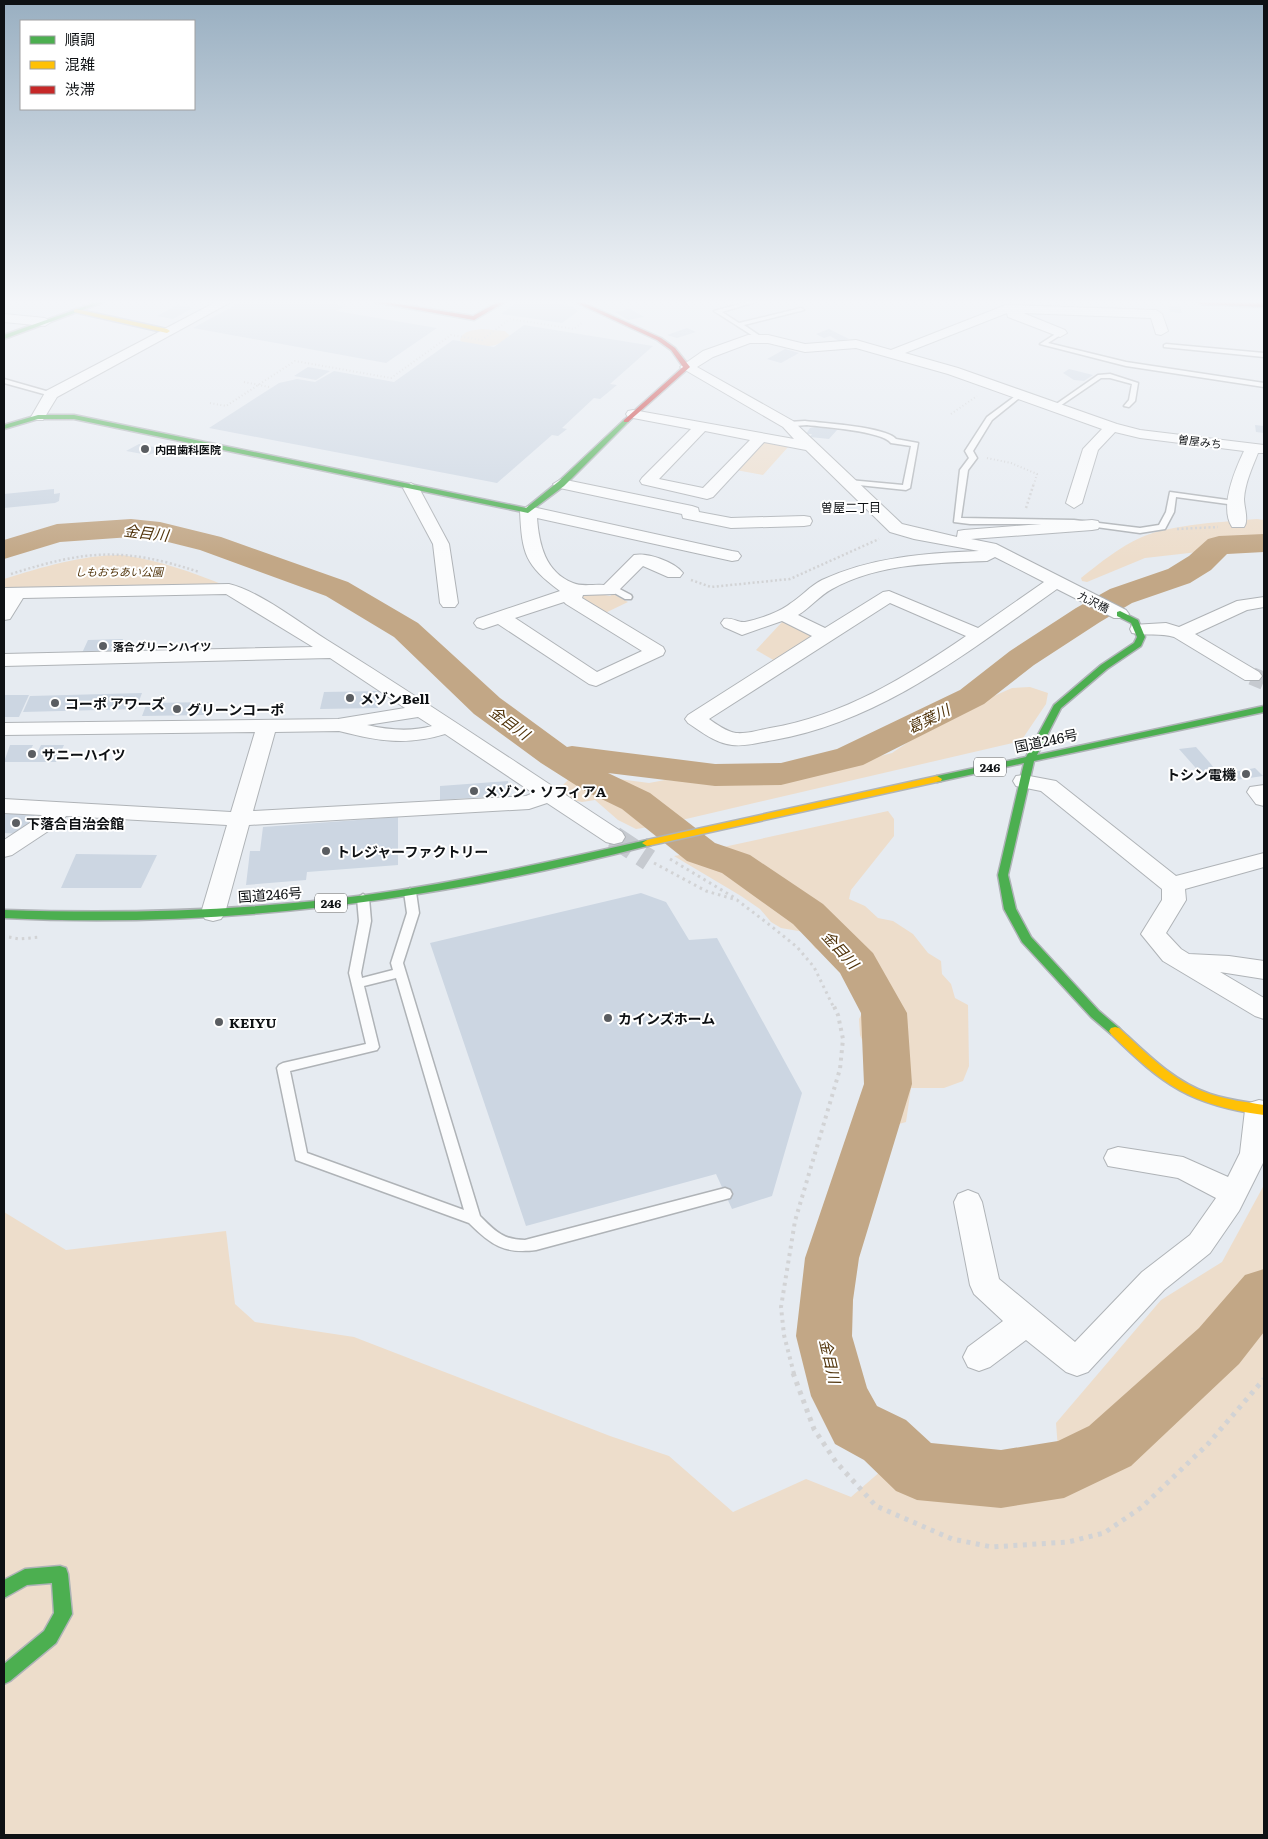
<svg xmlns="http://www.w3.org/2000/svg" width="1268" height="1839" font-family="Literata,'Noto Sans JP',serif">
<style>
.green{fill:#edddcb}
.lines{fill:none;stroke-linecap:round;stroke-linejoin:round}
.river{fill:#c2a786;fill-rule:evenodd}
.building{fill:#ccd6e2}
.street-tunnel-far1{stroke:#c6cad0;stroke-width:18;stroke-dasharray:18 9;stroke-linecap:butt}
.street-tunnel{stroke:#c6cad0;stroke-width:22;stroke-dasharray:22 11;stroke-linecap:butt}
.lane-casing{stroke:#afb3b7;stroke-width:3}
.street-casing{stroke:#afb3b7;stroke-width:2}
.fast-casing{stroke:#afb3b7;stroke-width:3}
.slow-casing{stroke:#afb3b7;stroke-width:3}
.jam-casing{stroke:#afb3b7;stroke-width:3}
.path-far4{stroke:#d2d3d5;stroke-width:2;stroke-dasharray:1 2.5;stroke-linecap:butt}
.path-far3{stroke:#d2d3d5;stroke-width:2.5;stroke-dasharray:2 2.5;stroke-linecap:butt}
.path-far2{stroke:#d2d3d5;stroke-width:3;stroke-dasharray:2.5 4;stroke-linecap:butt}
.path-far1{stroke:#d2d3d5;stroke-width:4;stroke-dasharray:3 4.5;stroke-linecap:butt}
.path{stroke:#d2d3d5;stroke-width:5;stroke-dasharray:4 5.5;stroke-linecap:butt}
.lane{fill:#fbfcfd;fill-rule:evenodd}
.street{fill:#fbfcfd;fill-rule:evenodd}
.fast{fill:#4caf50;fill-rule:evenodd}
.slow{fill:#ffc107;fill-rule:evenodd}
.jam{fill:#c62828;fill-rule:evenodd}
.poi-dot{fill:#5a5d61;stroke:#fff;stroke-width:2}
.labels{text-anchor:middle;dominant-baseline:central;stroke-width:4;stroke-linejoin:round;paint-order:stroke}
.far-street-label{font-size:11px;fill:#0e1114;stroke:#fff}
.far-poi-label{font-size:11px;font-weight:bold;fill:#0e1114;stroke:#fff;text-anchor:start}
.far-park-label{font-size:11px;font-style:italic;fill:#53360d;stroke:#fff}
.far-neighbourhood-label{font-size:12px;fill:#0e1114;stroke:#fff}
.shield{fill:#fff;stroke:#56585a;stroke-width:1}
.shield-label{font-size:12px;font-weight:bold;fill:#0e1114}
.poi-label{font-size:14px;font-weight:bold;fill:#0e1114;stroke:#fff;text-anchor:start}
.street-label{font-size:14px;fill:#0e1114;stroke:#fff}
.water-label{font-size:15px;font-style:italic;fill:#51340b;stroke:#fff}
</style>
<rect width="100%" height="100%" fill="#e6ebf1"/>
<path class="green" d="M482,329L505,331L511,337C492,350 484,346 463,343L460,340C462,331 473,330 482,329Z
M767,441L789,446L763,475L736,470L760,442Z
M1257,519L1264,520V549L1198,552L1145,558L1087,582L1082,581L1081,578C1100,563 1119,547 1142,537C1172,524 1224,522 1257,519Z
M122,555C158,560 192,572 226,586L4,589V579C43,567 81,555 122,555Z
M589,592L610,596L613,594L628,602L603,614L580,599L581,595Z
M783,621L813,634L815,639L777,662L756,650Z
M1030,687L1048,693L1046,704L1021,741L656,826L636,829L618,820L595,800L582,802L563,798L559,789L570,778L588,775L649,783L665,780L742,785L793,779L892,753L935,724L967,708L1012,688Z
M888,811L894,819V836L851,890L849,899L865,906L878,918L893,921L913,934L928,953L941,961L942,974L951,984L955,998L968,1005L969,1066L963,1081L944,1088H911L906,1122L878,1130L874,1091L865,1047L860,1035L859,1019L866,1006L831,957L815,948L804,932L781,928L771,922L760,909L741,896L674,856L719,848Z
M1264,1185V1835H4V1212L66,1250L226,1231L235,1304L255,1322L354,1337L610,1436L669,1456L733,1512L806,1479L851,1497L912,1444L965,1459L1011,1457L1058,1449L1056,1423L1161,1300L1222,1262Z"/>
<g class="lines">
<path class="river" d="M131,519L160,522L221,537L348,582L418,623L500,698L567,747L572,746L715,764L781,763L837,749L960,690L1010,651L1076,608L1110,589L1168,569L1189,556L1208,539L1219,536L1264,534V552L1227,554L1211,570L1190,583L1132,603L1100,622L1034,665L984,704L863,765L781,785L715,786L608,773L650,793L715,843L750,855L823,904L873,953L907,1013L912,1084L859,1258L853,1300L852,1336L867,1388L877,1406L906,1420L931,1443L1001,1450L1058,1441L1089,1426L1199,1328L1245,1275L1264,1269V1332L1239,1364L1131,1466L1064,1498L1001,1508L917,1500L896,1491L864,1460L835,1444L811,1396L796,1336L805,1258L864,1084L861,1013L840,973L793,924L722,873L687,861L622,809L585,791L541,763L474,714L394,637L326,596L200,550L160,540L131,537L60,542L4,559V540L57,524Z"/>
</g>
<path class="building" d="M241,302H318L345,306L336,311L437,328L386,363L193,328Z
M517,302H539L571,306L578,311L562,323L501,314Z
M177,305L193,308L173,319L157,316Z
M1169,306H1180L1182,313L1170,312Z
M629,309L632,310L644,317L628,320L615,312Z
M524,325L653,346L610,384L617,385L600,399L594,398L562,428L567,429L558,436L552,435L497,483L209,428L279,383L297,379L315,382L334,371L394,382L453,340L494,347Z
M687,328L696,332L677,338L667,335Z
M829,329L849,339L839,341L830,336L824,338L816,334Z
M785,349L799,353L781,363L767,359Z
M308,367L330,371L316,380L294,376Z
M1069,369L1093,375L1084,381L1074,380L1063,373Z
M1255,425L1264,426V433L1256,432Z
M817,427L837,430L829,439L810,437L812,434H806L810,428Z
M139,444L160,448L163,450L148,455L126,451Z
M54,489V494L60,493L59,501L55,503L4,508V494Z
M123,639L118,652L82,653L88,640Z
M379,691L376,704H379L378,708L320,709L324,692Z
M142,693L136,709L23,712L30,696Z
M4,695H29L19,717H4Z
M211,702L207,715L142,716L147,703Z
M10,745H33L30,751H38L41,745H64L56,762H4Z
M1196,747L1210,763L1218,773L1202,775L1179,749Z
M1255,768L1263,776L1236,780L1229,773Z
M508,781L509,795L440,800V786Z
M4,811L36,813L22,834L4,833Z
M398,817V865L307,872L306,880L246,885L250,851H260L263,827Z
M76,854L157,855L141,888H61Z
M641,893L666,902L689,940L717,938L802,1093L772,1196L732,1209L716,1174L526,1226L430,943Z"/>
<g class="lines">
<path class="street-tunnel-far1" d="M1252,676L1264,681"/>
<path class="street-tunnel" d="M614,837L649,860"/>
<g class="lane-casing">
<path id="lane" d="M747,302H755L722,312L739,323L801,308L804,310L744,325L763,338V340L761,341L714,311Z
M1060,331L1063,333L1062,334L1048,343L1126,362L1264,383V387L1126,366L1040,344Z
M1166,344L1264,353V357L1164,347V345Z
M1110,374L1138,383L1135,401L1129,407L1124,406L1129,400L1132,384L1110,378H1101L1057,408L1052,407L1098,375Z
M4,379L53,393L54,394L51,396L4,383Z
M1018,394L1023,395L992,420L973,451L977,458L968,470L961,518L1074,520L1140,528L1159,525L1166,512L1170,492L1235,501L1239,503L1235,505L1176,497L1174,512L1165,529L1140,533L1074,524H970L954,522L960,470L969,458L965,451L987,417Z
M805,421C823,423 886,427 896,439L918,443L910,488L906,490L849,484L845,482L849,480L903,485L911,446L891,443C882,431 824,427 807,425C800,425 791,428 785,424L788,422Z
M612,585L631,595L632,597L631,599H625L609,590V586Z
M410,888L416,892L419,913L403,963L480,1216C495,1231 503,1240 525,1240L725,1188L730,1190L732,1194L730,1198L536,1250C504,1254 491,1245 469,1223L296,1160L277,1068L279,1065L283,1063L366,1044L349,973L359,921L357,898L363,894L369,898L371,921L361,973L362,978L393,970L391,963L407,913L404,892ZM396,978L464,1210L307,1153L290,1071L377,1050L379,1047L364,986Z"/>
</g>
<g class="street-casing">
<path id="street" d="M216,302H231L57,397L43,420H33L31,417L46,391Z
M1006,305L1156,310L1162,314L1168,331L1161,335L1156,334L1151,318L1023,313L1065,330L1067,333L1060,337L1008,317L1007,313L905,353L958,368L1117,424L1140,430L1264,445V453H1258C1252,468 1245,483 1244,499C1244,507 1249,520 1244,527H1232C1219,507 1235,470 1244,451L1140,438L1115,432L1098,450L1082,503L1074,508L1066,503L1083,449L1102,429L948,374L856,348L805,352L768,343H750L713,357L697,367L793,421L902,524L957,537L958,531L964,530L1092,520L1098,521L1100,525L1098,529L1092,530L971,539L996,544L1126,610L1129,614L1126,618H1114L1057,589C969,651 882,721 774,740C761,742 745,747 732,745C715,743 702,732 688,723L685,719L688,715L812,636L782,621L742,635L724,627L721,623L724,619C732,617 738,623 745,622C760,619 780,612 791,603C802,596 810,586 822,580C871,557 926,553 979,551L914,539L890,532L806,450L764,442L713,497L707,499L642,484L640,481L642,478L691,429L628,417L626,414L628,411L633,410L794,439L783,427L680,367L703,351L748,335H768L805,344L856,340L891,350ZM705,431L750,440L703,488L659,479ZM995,557L1044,582L978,628L889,591L883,592L825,628L798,615C810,608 819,596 832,589C879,563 935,563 987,561ZM890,603L966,636C906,677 843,716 770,728C759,730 747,734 736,733C727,732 716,724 709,719Z
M4,314L45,318L51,322L45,326L4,322Z
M561,479L692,506L698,508L699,512L731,518L804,516L810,517L812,521L810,525L804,526L731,528L683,518L682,514L555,487L553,484Z
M411,483L419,488L449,544L458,603L455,607H443L440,603L433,544L403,488Z
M528,506L732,551L738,552L741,556L738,560L732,561L537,518C539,544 545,572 573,583C581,587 595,584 604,585L634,555C647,552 675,562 683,573L680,577H668L643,566L615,594L583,595L582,598L663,647L665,651L663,655L596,686L589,684L498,624L483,629L477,627L474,623L477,619L560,591C525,565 522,554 520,511ZM564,602L566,604L642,651L597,672L515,618Z
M229,584C259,591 300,623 327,640C427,702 524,768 622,832L625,837L622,842L614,844L606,842L547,803L529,809L249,825L225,913L221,919L213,921L205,919L201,913L227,825L66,816L62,822L12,855L4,857V840L42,815L4,813V799L231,812L255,732L4,735V723L338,719L405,708L330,658L4,666V654L313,647L226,594L23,598L10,619L4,620V588ZM418,717L432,726C410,732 389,730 367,725ZM339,731C378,741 406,746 445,734L533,793L526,796L253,811L275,732Z
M1264,597V607L1247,610L1195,634L1259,672L1262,676L1259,680H1245L1174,637C1161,633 1146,636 1132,633L1130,629L1132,625L1166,623L1179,627L1237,601Z
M1024,775L1056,781L1176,876L1264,853V867L1185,889L1186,900L1166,933L1181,949L1189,954L1229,956L1264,961V979L1220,972L1264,998V1019L1255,1016L1163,961L1141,934L1162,900V889L1041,791L1016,786L1013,781L1016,776Z
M1264,785V806L1256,804L1247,792L1250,787Z
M1259,1100L1264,1101V1161L1239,1211L1210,1253L1164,1290L1088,1372L1077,1376L1066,1372L1026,1340L990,1367L979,1371L968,1367L963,1357L968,1347L1003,1321L974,1294L970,1285L954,1202L958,1194L968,1190L978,1194L982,1202L999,1279L1075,1342L1142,1272L1190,1235L1216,1198L1178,1178L1108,1166L1104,1158L1108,1150L1118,1147L1183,1157L1228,1177L1240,1153L1245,1110L1249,1103Z"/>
</g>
<g class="fast-casing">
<path id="fast" d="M97,302H104L4,339V335Z
M38,415H74L526,508L558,482L624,420L629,421L564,486L528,513L74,419H38L4,429V425Z
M1120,611L1138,620L1145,637L1141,646L1107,669L1061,708L1037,755L1264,706V712L1034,761L1008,875L1016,909L1031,937L1099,1011L1119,1028L1121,1031L1119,1034H1111L1091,1017L1022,942L1004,909L998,875L1024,763L937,782L932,779L937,776L1026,757L1054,705L1101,665L1134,643L1137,637L1131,623L1117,616V612Z
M647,840L652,843L651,845C440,900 222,929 4,918V910C125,914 245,911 366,895C461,882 554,861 647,840Z
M60,1566L66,1568L68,1574L72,1614L56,1643L10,1681L4,1684V1664L44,1631L54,1613L52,1583L27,1585L4,1598V1580L25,1569Z"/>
</g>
<g class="slow-casing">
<path id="slow" d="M76,309L167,329L170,331L167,333L74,312V310Z
M937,776L942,779L941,781L647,846L642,843L647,840Z
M1115,1027L1119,1028C1146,1053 1174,1082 1210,1094C1228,1100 1246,1102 1264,1105V1115C1190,1105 1163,1085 1111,1034L1109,1031L1111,1028Z"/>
</g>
<g class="jam-casing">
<path id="jam" d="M374,302H385L473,316L498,302H505L474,320Z
M575,302H582L661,338L675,348L690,367L628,422H624V420L683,367L671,350L657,340Z
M1198,302L1264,303V307L1201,304Z"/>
</g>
<path class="path-far4" d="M244,382L269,387
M210,403L226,406L295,361L391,378L451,335L482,340L510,319L574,329L583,322
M951,414L977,396
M987,458L1011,463L1037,474L1034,484"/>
<path class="path-far3" d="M1026,508L1034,483
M1177,529L1218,527
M11,574C86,550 124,547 199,572
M691,580L711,587L790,579L879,539"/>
<path class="path-far2" d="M670,859L735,898
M654,863L706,891L737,900L771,926L797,947L814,967L833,1006
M9,937L19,939L41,937"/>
<path class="path-far1" d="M794,1374L784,1335L781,1307L795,1221L840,1069L843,1039L838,1015L833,1004"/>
<path class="path" d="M793,1373L814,1429L836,1462L876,1506L952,1539L992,1547L1068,1542L1104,1533L1142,1507L1208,1444L1264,1379"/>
<use href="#lane" class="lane"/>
<use href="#street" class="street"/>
<use href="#fast" class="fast"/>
<use href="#slow" class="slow"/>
<use href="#jam" class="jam"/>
</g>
<linearGradient id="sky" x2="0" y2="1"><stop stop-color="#99afc1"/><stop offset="0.54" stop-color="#f4f6f9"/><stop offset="1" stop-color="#f4f6f9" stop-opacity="0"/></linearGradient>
<rect width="1268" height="559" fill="url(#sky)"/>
<g class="poi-dot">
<circle cx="145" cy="449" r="5"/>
<circle cx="103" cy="646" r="5"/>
<circle cx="350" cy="698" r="5"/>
<circle cx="55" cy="703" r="5"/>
<circle cx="177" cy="709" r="5"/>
<circle cx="32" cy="754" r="5"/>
<circle cx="1246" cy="774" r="5"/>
<circle cx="474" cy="791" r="5"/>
<circle cx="16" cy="823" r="5"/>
<circle cx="326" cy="851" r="5"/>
<circle cx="608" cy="1018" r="5"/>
<circle cx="219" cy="1022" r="5"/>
</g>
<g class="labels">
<g class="far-street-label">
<text transform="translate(1200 441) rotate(7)">曽屋みち</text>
<text transform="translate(1094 601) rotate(27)">九沢橋</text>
</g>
<g class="far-poi-label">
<text x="155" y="449">内田歯科医院</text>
<text x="113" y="646">落合グリーンハイツ</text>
</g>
<g class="far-park-label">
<text x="119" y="571">しもおちあい公園</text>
</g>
<g class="far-neighbourhood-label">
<text x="851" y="507">曽屋二丁目</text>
</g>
<g class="shield">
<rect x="974" y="757.5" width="32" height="19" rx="4"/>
<rect x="315" y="893.5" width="32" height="19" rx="4"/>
</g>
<g class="shield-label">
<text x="990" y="767">246</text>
<text x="331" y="903">246</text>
</g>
<g class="poi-label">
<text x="360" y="698">メゾンBell</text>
<text x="65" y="703">コーポ アワーズ</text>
<text x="187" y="709">グリーンコーポ</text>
<text x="42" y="754">サニーハイツ</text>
<text x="1236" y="774" text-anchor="end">トシン電機</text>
<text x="484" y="791">メゾン・ソフィアA</text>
<text x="26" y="823">下落合自治会館</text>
<text x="336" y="851">トレジャーファクトリー</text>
<text x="618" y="1018">カインズホーム</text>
<text x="229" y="1022">KEIYU</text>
</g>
<g class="street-label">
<text transform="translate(1046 740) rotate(-12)">国道246号</text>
<text transform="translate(270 894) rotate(-4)">国道246号</text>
</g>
<g class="water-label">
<text transform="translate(146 532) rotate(7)">金目川</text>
<text transform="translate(928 718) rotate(-26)">葛葉川</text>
<text transform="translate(510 722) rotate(36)">金目川</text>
<text transform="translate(841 949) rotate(48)">金目川</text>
<text transform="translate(831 1361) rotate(77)">金目川</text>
</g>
</g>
<rect width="1268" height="1839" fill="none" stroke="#0e1114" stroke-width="10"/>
<rect x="20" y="20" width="175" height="90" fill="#ffffff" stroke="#9fa0a1"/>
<rect x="30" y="36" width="25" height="8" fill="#4caf50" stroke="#9fa0a1"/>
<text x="65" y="45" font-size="15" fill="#0e1114">順調</text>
<rect x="30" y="61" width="25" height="8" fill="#ffc107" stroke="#9fa0a1"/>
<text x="65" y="70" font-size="15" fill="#0e1114">混雑</text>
<rect x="30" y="86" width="25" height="8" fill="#c62828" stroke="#9fa0a1"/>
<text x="65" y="95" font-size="15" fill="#0e1114">渋滞</text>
</svg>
